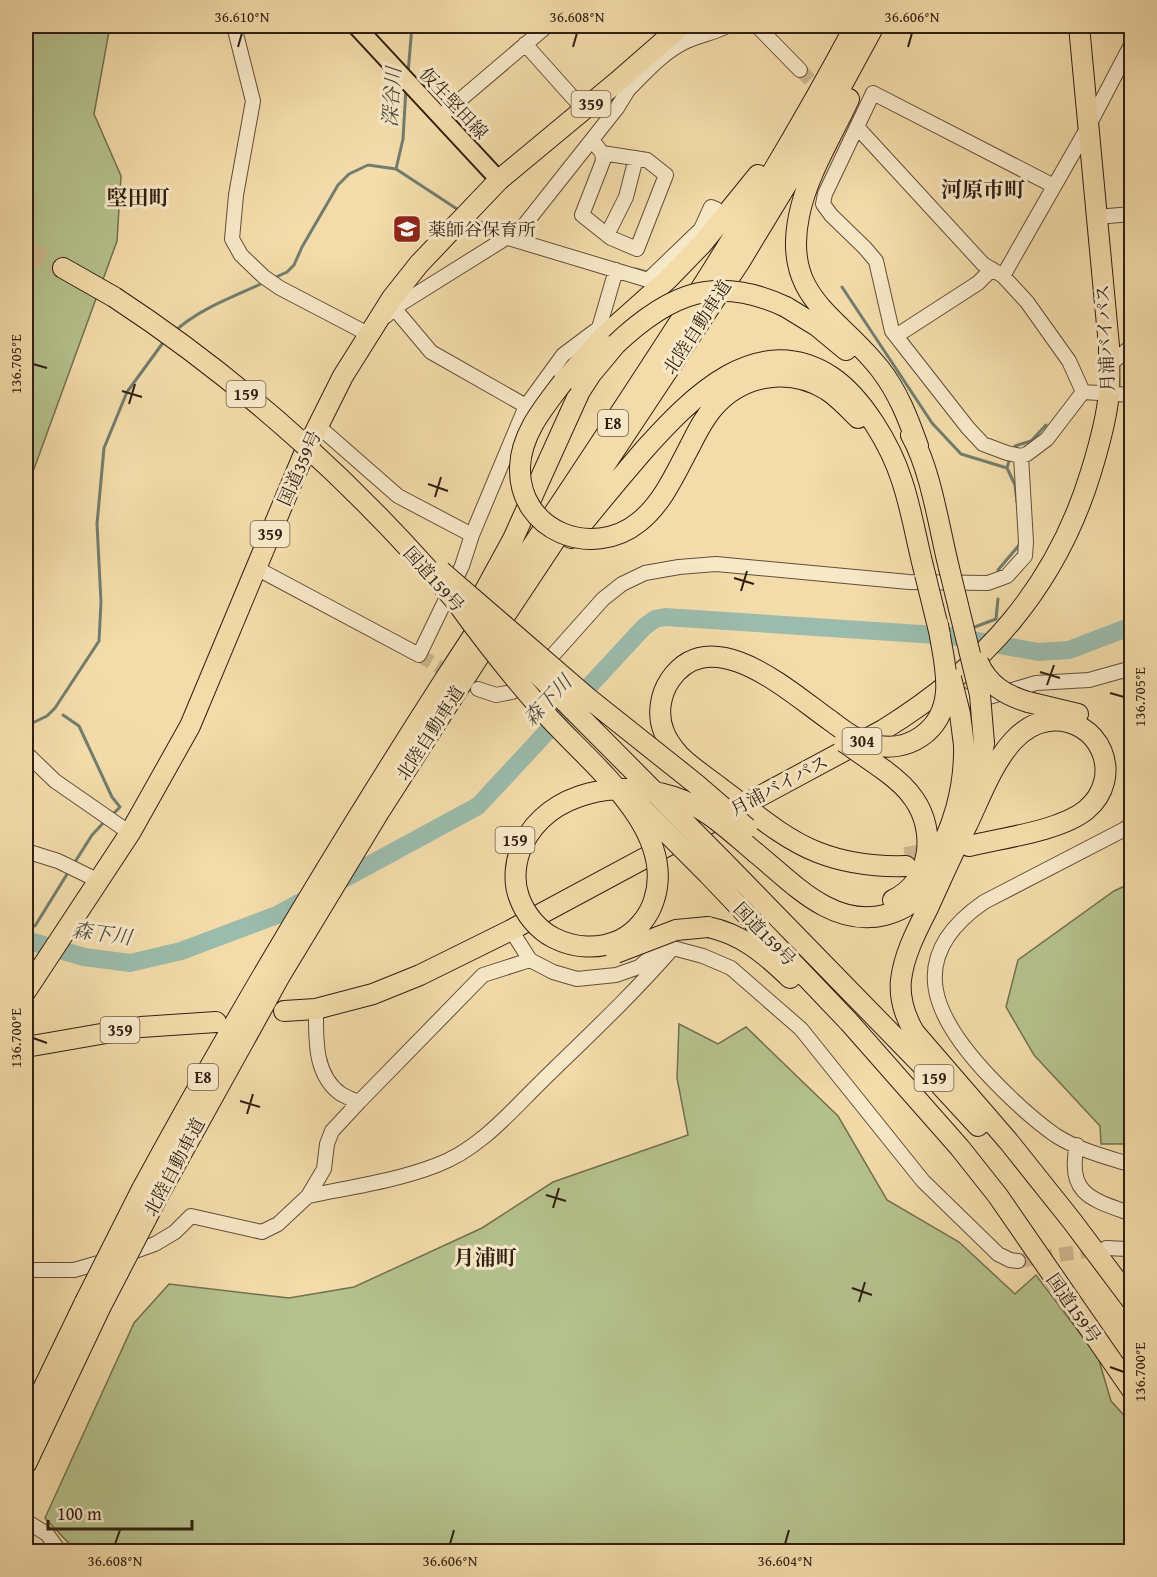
<svg xmlns="http://www.w3.org/2000/svg" width="1157" height="1577" font-family="'Gentium Book Plus','Noto Serif JP',serif">
<style>
.green{fill:#b5c28d;stroke:#737050;stroke-width:1.5}
.lines{fill:none;stroke-linecap:round;stroke-linejoin:round}
.stream{stroke:#717d6e;stroke-width:3}
.river{stroke:#9bbbac;stroke-width:18}
.minor-tunnel{stroke:#ccb68c;stroke-width:14;stroke-dasharray:14 7;stroke-linecap:butt}
.highway-tunnel{stroke:#ccb68c;stroke-width:20;stroke-dasharray:20 10;stroke-linecap:butt}
.minor-casing{stroke:#624e38;stroke-width:16}
.major-casing{stroke:#311f12;stroke-width:20}
.highway-casing{stroke:#311f12;stroke-width:22}
.minor{stroke:#f7e8c8;stroke-width:14}
.major{stroke:#f3dcaa;stroke-width:16}
.highway{stroke:#f3dcaa;stroke-width:20}
.highway-bridge-casing{stroke:#311f12;stroke-width:22;stroke-linecap:butt}
.highway-bridge{stroke:#f3dcaa;stroke-width:20}
.ticks{fill:none;stroke:#311f12;stroke-width:2}
.labels{text-anchor:middle;dominant-baseline:central;stroke-width:6;stroke-linejoin:round;paint-order:stroke}
.shield{fill:#f7e8c8;stroke:#6c5b49;stroke-width:1.5}
.shield-label{font-size:16px;font-weight:bold;fill:#311f12}
.street-label{font-size:18px;fill:#311f12;stroke:#f7e8c8}
.poi-label{font-size:18px;fill:#311f12;stroke:#f7e8c8;text-anchor:start}
.water-label{font-size:20px;font-style:italic;fill:#514e40;stroke:#f7e8c8}
.quarter-label{font-size:21px;font-weight:bold;fill:#311f12;stroke:#f7e8c8}
.neatline{fill:none;stroke:#311f12;stroke-width:2}
.ticks-label{font-size:15px;text-anchor:middle;fill:#311f12}
</style>
<rect width="100%" height="100%" fill="#f3dcaa"/>
<filter id="stains"><feTurbulence type="fractalNoise" baseFrequency=".00333" numOctaves="4"/><feColorMatrix values="0 0 0 0 .2 0 0 0 0 .09 0 0 0 0 .02 0 0 0 .5 -.17"/></filter>
<radialGradient id="worn" r=".72"><stop offset=".6" stop-color="#630" stop-opacity="0"/><stop offset="1" stop-color="#630" stop-opacity=".3"/></radialGradient>
<path class="green" d="M26,26H110L94,114L121,176L117,241L34,469L26,481Z
M1131,883V1144H1101L1100,1126L1034,1055L1006,1007L1018,960L1114,891Z
M679,1024L718,1044L746,1027L838,1116L887,1200L959,1242L1015,1294L1036,1275L1098,1357L1111,1401L1131,1423V1551L77,1552L45,1518L134,1323L169,1284L289,1298L354,1287L482,1228L553,1182L688,1135L677,1078Z"/>
<g class="lines">
<path class="stream" d="M408,73L412,26
M396,169L403,139L406,88
M474,220L509,231
M636,269L650,273
M274,278L287,272L294,265L302,247L338,185L349,174L368,165L396,169L457,209
M842,287L932,423L961,454L1007,468L1015,485L1017,502
M174,332C200,308 234,297 265,282
M1014,449L1015,446L1031,441L1046,425
M1007,468L1009,461
M998,570L1020,544
M972,628L996,619L998,599
M63,715L79,726L112,797L120,807L111,816
M26,726L47,716L55,708L99,641L101,602L97,524L104,448L127,392L165,340
M73,865L92,835L106,820
M26,923L35,926L69,871"/>
<path class="river" d="M26,940L84,957L130,963L181,951L277,915L478,806L644,627L655,619L665,617L951,636L1038,652L1069,650L1132,626"/>
<path class="minor-tunnel" d="M800,70L857,127
M419,655L456,677
M1018,1261L1099,1249"/>
<path class="highway-tunnel" d="M26,251L63,268
M905,857L941,851"/>
<g class="minor-casing">
<path id="minor" d="M234,26L253,101L236,195L232,239L241,255L264,277L280,288L370,335L374,330
M757,26L800,70
M525,44L584,110
M628,90C646,72 663,52 687,41C700,35 714,33 727,26
M441,116L547,26
M857,127L983,264L1003,276L1027,302L1069,361L1083,392
M593,141L602,153L647,160L666,175L637,249L611,238L582,215L603,161L602,153
M1054,186L873,93L825,194L823,204L831,215L865,248L876,261L892,331L968,428L983,444L1007,453L1021,456L1027,454L1047,439L1083,392
M1096,217L1132,214
M607,235L626,197L636,158
M505,237L648,280L701,229L711,207L716,209
M1003,276L1088,127L1132,43
M394,308L431,352L526,406
M386,316L394,308L522,228L617,108L628,90L625,76
M896,336L978,283L992,269
M1109,365L1132,346
M1083,392L1132,395
M318,426L398,496L472,535
M256,568L419,655L462,566L472,535L526,406L563,355L599,328L616,270
M953,687L962,695L971,699H982L1036,683L1089,680L1132,668
M478,689L496,695L512,692L529,682L603,599L622,584L645,573L679,567L716,564L909,582L988,583L1007,576L1025,556L1026,542L1021,456
M26,753L55,781L130,833
M1132,823L1125,829L984,902C903,958 934,1018 990,1077C1010,1098 1031,1118 1055,1135C1078,1150 1106,1157 1132,1165
M26,851L58,861L97,880
M511,930L530,960L553,972L577,979L616,975L639,967L653,955L673,948L703,956L731,968L801,1029L923,1181L998,1254L1010,1260L1018,1261
M316,1009C316,1039 314,1075 341,1094C346,1097 353,1100 359,1102
M1077,1145C1066,1195 1093,1200 1132,1214
M308,1196C351,1187 396,1181 437,1165C480,1149 511,1111 543,1080C587,1037 632,995 672,949
M1106,1248L1127,1249L1132,1251
M26,1270H74L116,1258L155,1244L175,1232L191,1216L262,1232L278,1224L308,1196L324,1169L327,1144L332,1131L359,1102L483,975L530,960
M26,1521L47,1534L60,1552"/>
</g>
<g class="major-casing">
<path id="major" d="M356,26L499,180"/>
</g>
<g class="highway-casing">
<path id="highway" d="M849,99C831,138 807,175 799,216C782,298 838,315 880,369C898,392 908,418 918,446
M63,268L114,297
M786,307L817,326L846,350
M563,382L602,338L668,279L702,244L758,175
M911,435C931,470 939,528 949,568
M690,446C697,432 704,418 714,407C743,374 790,367 827,390C839,398 848,408 858,418
M571,538C595,508 619,479 644,450C691,398 757,328 832,377C863,398 891,446 902,481C912,511 917,544 925,574
M471,616L513,539L580,391L591,374L616,344
M1028,702L1078,714
M831,721C792,694 712,619 670,680C660,695 657,715 664,732C667,740 673,748 679,755C692,768 708,778 722,789C752,811 782,838 817,852C845,863 875,867 906,866
M884,770C895,778 906,787 914,799C937,832 931,882 893,900
M976,790L984,743
M969,846C1002,838 1060,831 1086,810C1126,777 1100,715 1048,721C1034,723 1022,731 1013,741C992,764 980,798 967,825C953,852 941,880 928,908C917,930 904,954 901,980C899,999 905,1016 914,1032L1009,1142L1072,1221L1132,1301
M756,853C793,883 832,928 885,915C905,910 921,898 933,881
M722,860L919,1062L978,1126
M930,867C953,831 965,788 964,745
M708,874L849,1022L960,1148L998,1196L1132,1390
M708,927C742,934 765,954 790,978
M26,991L130,833L190,726L303,456L343,376L392,298L419,264L499,180L617,82L681,26
M284,1011L316,1009L373,994L420,975L511,930L883,730C984,668 1056,587 1091,472C1099,446 1107,418 1109,392C1110,376 1109,361 1109,346L1079,26
M26,1047L141,1027L216,1022
M142,1189C237,1014 339,844 447,676C586,461 735,252 855,26
M158,1196L281,974L379,812L508,611L739,263L799,164L874,26
M26,1424L85,1302
M26,1464L100,1308"/>
</g>
<use href="#minor" class="minor"/>
<use href="#major" class="major"/>
<use href="#highway" class="highway"/>
<g class="highway-bridge-casing">
<path id="highway-bridge" d="M114,297C247,384 368,495 469,617
M616,344C670,293 716,274 786,307
M563,382C544,407 521,434 520,467C518,531 592,560 639,522C663,503 676,472 690,446
M949,568L980,695L984,743
M441,571L588,698L696,784L747,828
M925,574L940,635
M460,607C486,643 513,677 542,710C585,760 678,827 654,900C649,917 635,933 620,940C598,950 574,948 554,938C538,930 525,914 519,897C513,881 515,860 523,844C550,790 621,779 674,797C706,807 731,832 756,853
M476,612L722,860
M978,662C988,685 1005,695 1028,702
M951,678L960,714L964,745
M831,721C843,730 856,740 870,744C907,755 943,731 946,692C948,670 941,646 938,624
M844,742L884,770
M642,808L708,874
M616,953L676,930L708,927
M85,1302L142,1189
M100,1308L158,1196"/>
</g>
<use href="#highway-bridge" class="highway-bridge"/>
</g>
<path class="ticks" d="M238,47L242,33M573,47L577,33M908,47L912,33M33,364L47,368M122,391L142,397M129,404L135,384M428,484L448,491M435,497L441,477M734,578L754,584M741,591L747,571M1040,672L1060,678M1047,685L1054,665M1110,693L1124,697M33,1038L47,1043M240,1101L260,1107M247,1114L253,1094M546,1195L566,1201M553,1208L559,1188M852,1288L872,1295M859,1302L865,1282M1110,1367L1124,1372M115,1544L120,1530M450,1544L454,1530M785,1544L789,1530"/>
<defs>
<g id="school-square" transform="scale(1.5)"><rect x="-9" y="-9" width="18" height="18" rx="4" fill="#8f2418" stroke="#f7e8c8"/><path d="M0-5L7-2L0 1L-7-2ZM-4 1L0 2.5L4 1V4Q0 6-4 4Z" fill="#fff"/></g>
</defs>
<g fill-rule="evenodd">
<use href="#school-square" x="407" y="229"/>
</g>
<g class="labels">
<g class="shield">
<rect x="571.5" y="91" width="39" height="26" rx="4.5"/>
<rect x="226.5" y="381" width="39" height="26" rx="4.5"/>
<rect x="598" y="410" width="30" height="26" rx="4.5"/>
<rect x="250.5" y="521" width="39" height="26" rx="4.5"/>
<rect x="842.5" y="728" width="39" height="26" rx="4.5"/>
<rect x="495.5" y="827" width="39" height="26" rx="4.5"/>
<rect x="100.5" y="1017" width="39" height="26" rx="4.5"/>
<rect x="188" y="1064" width="30" height="26" rx="4.5"/>
<rect x="914.5" y="1065" width="39" height="26" rx="4.5"/>
</g>
<g class="shield-label">
<text x="591" y="104">359</text>
<text x="246" y="394">159</text>
<text x="613" y="423">E8</text>
<text x="270" y="534">359</text>
<text x="862" y="741">304</text>
<text x="515" y="840">159</text>
<text x="120" y="1030">359</text>
<text x="203" y="1077">E8</text>
<text x="934" y="1078">159</text>
</g>
<g class="street-label">
<text transform="translate(454 103) rotate(47)">仮生堅田線</text>
<text transform="translate(697 327) rotate(-57)">北陸自動車道</text>
<text transform="translate(1105 338) rotate(-93)">月浦バイパス</text>
<text transform="translate(299 468) rotate(-66)">国道359号</text>
<text transform="translate(434 579) rotate(48)">国道159号</text>
<text transform="translate(430 733) rotate(-57)">北陸自動車道</text>
<text transform="translate(779 785) rotate(-28)">月浦バイパス</text>
<text transform="translate(765 934) rotate(46)">国道159号</text>
<text transform="translate(174 1167) rotate(-62)">北陸自動車道</text>
<text transform="translate(1074 1308) rotate(55)">国道159号</text>
</g>
<g class="poi-label">
<text x="428" y="229">薬師谷保育所</text>
</g>
<g class="water-label">
<text transform="translate(391 97) rotate(-86)">深谷川</text>
<text transform="translate(547 700) rotate(-47)">森下川</text>
<text transform="translate(102 933) rotate(8)">森下川</text>
</g>
<g class="quarter-label">
<text x="983" y="189">河原市町</text>
<text x="138" y="197">堅田町</text>
<text x="485" y="1257">月浦町</text>
</g>
</g>
<rect width="1157" height="1577" fill="none" stroke="#f3dcaa" stroke-width="66"/>
<path d="M48 1520v9h144v-9" fill="none" stroke="#311f12" stroke-width="3"/>
<text x="57" y="1520" font-size="18" fill="#311f12" stroke="#f7e8c8" stroke-width="4.5" paint-order="stroke">100 m</text>
<rect x="33" y="33" width="1091" height="1511" class="neatline"/>
<g class="ticks-label">
<text x="242" y="22">36.610°N</text>
<text x="577" y="22">36.608°N</text>
<text x="912" y="22">36.606°N</text>
<text transform="translate(16 364) rotate(-90)" y="5">136.705°E</text>
<text transform="translate(1140 697) rotate(-90)" y="5">136.705°E</text>
<text transform="translate(16 1038) rotate(-90)" y="5">136.700°E</text>
<text transform="translate(1140 1372) rotate(-90)" y="5">136.700°E</text>
<text x="115" y="1566">36.608°N</text>
<text x="450" y="1566">36.606°N</text>
<text x="785" y="1566">36.604°N</text>
</g>
<rect width="100%" height="100%" filter="url(#stains)"/>
<rect width="100%" height="100%" fill="url(#worn)"/>
</svg>
